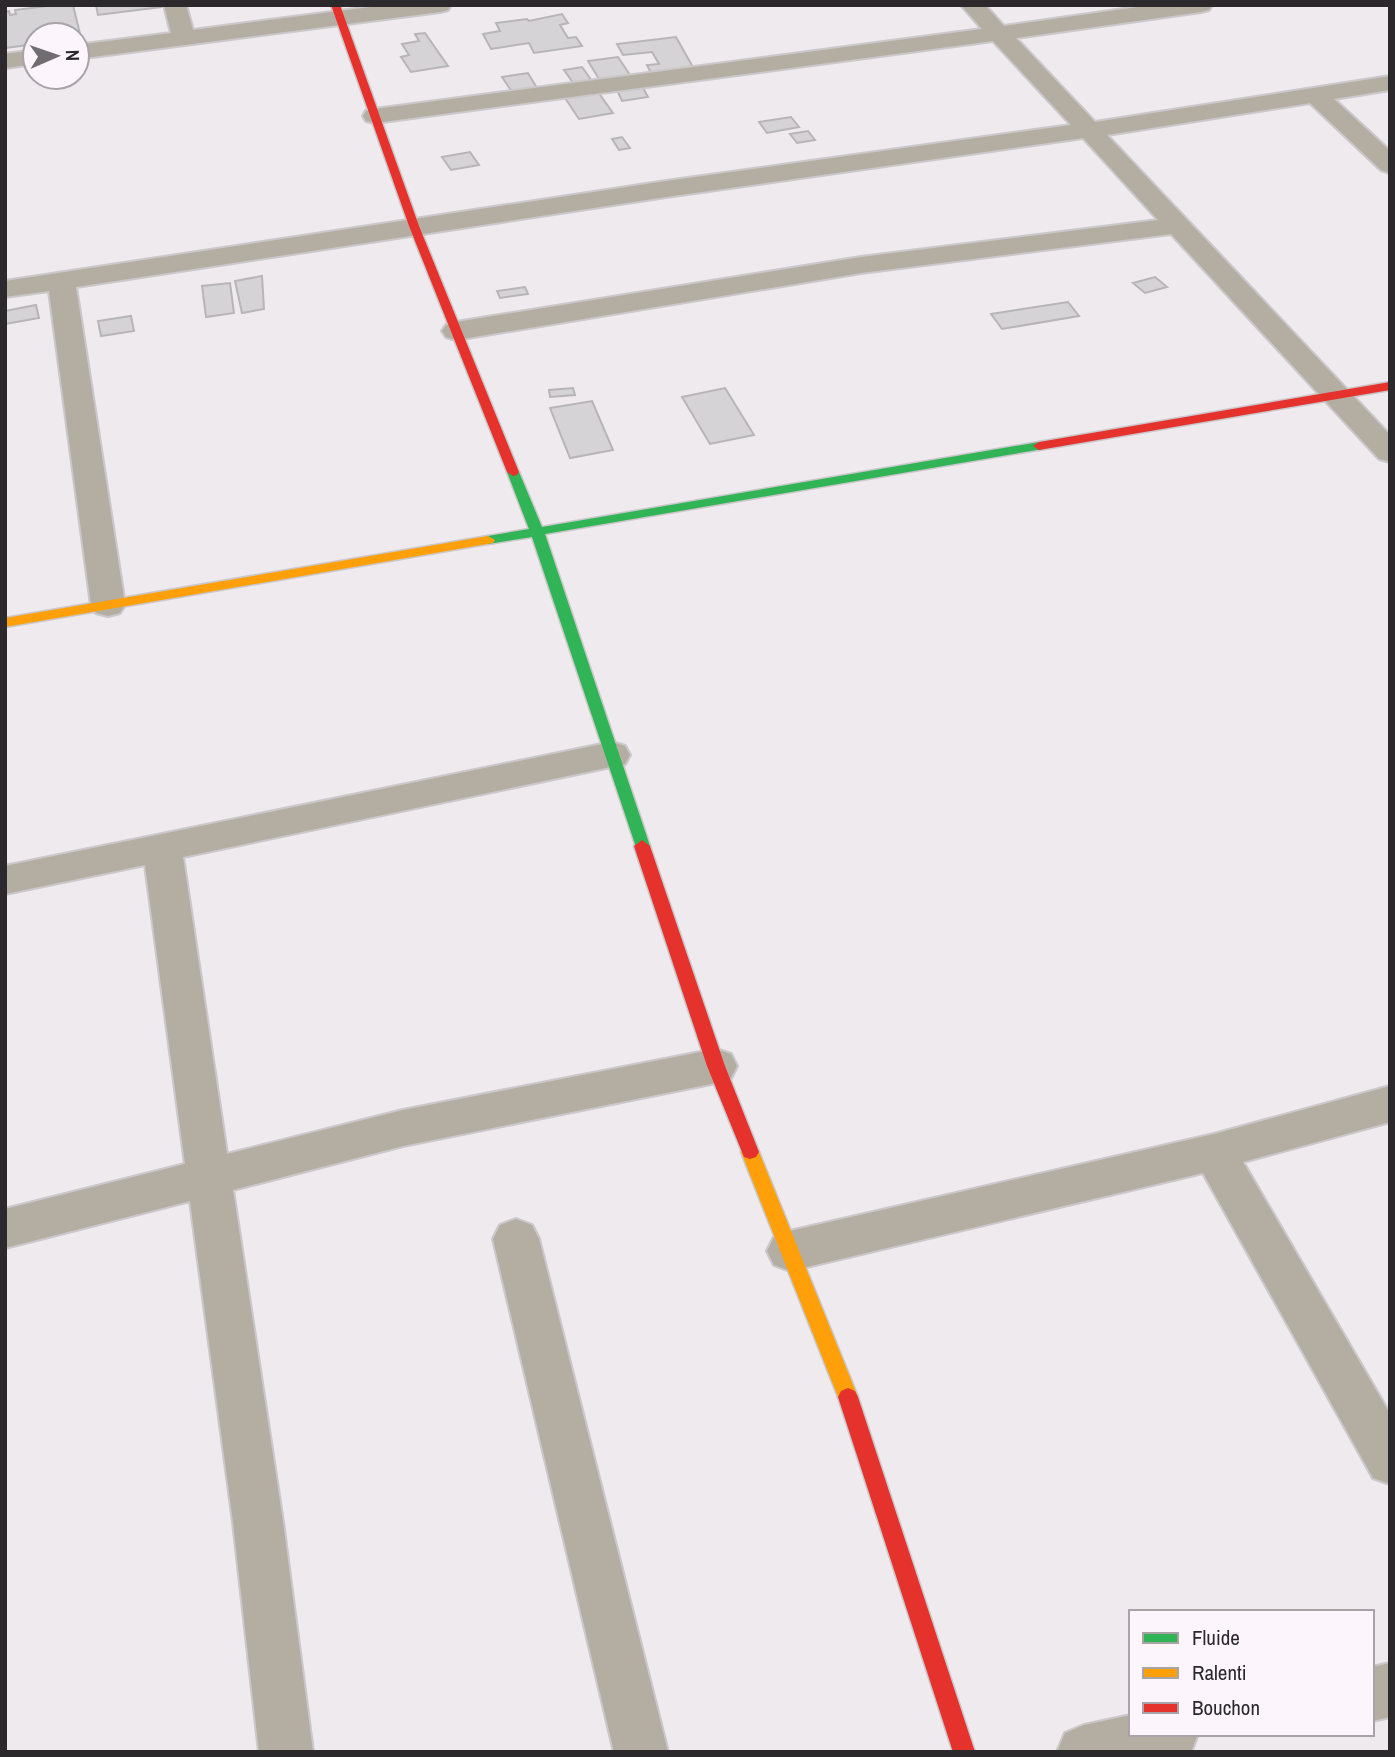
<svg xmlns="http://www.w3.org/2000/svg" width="1395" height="1757" font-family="'Archivo Narrow',sans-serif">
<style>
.building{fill:#d5d3d6;stroke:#b7b5b8;stroke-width:2}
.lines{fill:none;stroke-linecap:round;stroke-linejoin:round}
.street-casing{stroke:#cac8ca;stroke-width:4}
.fast-casing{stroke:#cac8ca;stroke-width:3}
.slow-casing{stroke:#cac8ca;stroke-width:3}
.jam-casing{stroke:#cac8ca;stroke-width:3}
.street{fill:#b3aea1;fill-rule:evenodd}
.fast{fill:#30b455;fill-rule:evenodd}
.slow{fill:#ff9f0a;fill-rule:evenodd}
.jam{fill:#e5322d;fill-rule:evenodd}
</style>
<rect width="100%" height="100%" fill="#eeeaee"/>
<path class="building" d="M55,5H73L81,38H77V35H62L61,31L52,33L53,35H35V44L5,48V12L9,11L10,15L16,14L15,10Z
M96,5H161V7L98,15Z
M562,14L568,23L560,25L568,38L576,37L582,46L534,53L529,43L491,49L483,34L500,31L496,23L527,19L529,21Z
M425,33L448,66L411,72L401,57L409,55L402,44L419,41L415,34Z
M676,37L694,69L652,75L647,65L659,64L652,52L623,55L617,44Z
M618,57L630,75L599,79L588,61Z
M582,67L592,81L574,84L564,70Z
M528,73L537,88L512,92L502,77Z
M642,86L648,97L622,101L617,90Z
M598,92L613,113L579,119L565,98Z
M791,117L799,127L767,133L759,122Z
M808,131L815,140L797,143L790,134Z
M622,137L630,148L619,150L612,139Z
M470,152L479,165L451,170L442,157Z
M262,276L264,309L242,313L235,281Z
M1155,277L1167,287L1145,293L1133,283Z
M230,283L234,313L206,317L202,286Z
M525,287L528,294L500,298L497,291Z
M1068,302L1079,316L1002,329L991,314Z
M36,305L39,318L5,324V311Z
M131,316L134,331L101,336L98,321Z
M573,388L575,395L550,397L549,390Z
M725,388L754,435L710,444L682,397Z
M592,401L613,450L570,458L550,408Z"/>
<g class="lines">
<g class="street-casing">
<path id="street" d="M164,5H186L193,30L386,5H451L448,10L440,12L77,59V45L171,33Z
M961,5H985L1004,26L1152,5H1212L1209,10L1201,12L1016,38L1095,122L1390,76V90L1334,99L1390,151V173L1381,170L1310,103L1107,135L1390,435V462L1379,459L1171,234L861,273L456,340L446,337L442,331L446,325L456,322L861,257L1158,220L1083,138L666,197L76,287L125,605L120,613L108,616L96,613L91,605L49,291L5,297V281L666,181L1071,125L993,41L375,123L366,121L363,116L366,111L375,109L982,29Z
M35,50V64L5,68V54Z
M612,742L625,746L630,755L625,764L183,857L227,1154L403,1110L716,1049L731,1054L737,1066L731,1078L716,1083L403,1146L233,1190L283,1522L313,1752H259L233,1522L190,1201L5,1248V1209L185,1164L145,865L5,894V866Z
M1390,1086V1122L1243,1162L1390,1414V1484L1373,1478L1203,1173L790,1271L774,1265L767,1251L774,1237L790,1231L1214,1134Z
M516,1219L532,1225L539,1239L668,1752H614L493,1239L500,1225Z
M1390,1663V1717L1372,1721V1667Z
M1131,1715V1734H1198L1191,1752H1057L1065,1733L1084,1725Z"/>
</g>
<g class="fast-casing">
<path id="fast" d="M1039,442L1043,443V449L545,534L650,846L647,850H637L532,537L488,544L481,540L488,536L529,529L507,472L509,469L513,468L519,472L542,527Z"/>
</g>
<g class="slow-casing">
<path id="slow" d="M488,536L495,540L493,543L5,627V618Z
M750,1145L756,1147L759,1152L858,1397L855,1403L848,1406L841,1403L838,1397L741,1152L744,1147Z"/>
</g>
<g class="jam-casing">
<path id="jam" d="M331,5H340L419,226L519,472L517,475L513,476L507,472L409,226Z
M1390,382V390L1039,450L1033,446L1039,442Z
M642,840L650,846L725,1066L759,1152L756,1157L750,1159L744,1157L707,1066L634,846Z
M848,1388L855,1391L858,1397L975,1752H953L838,1397L841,1391Z"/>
</g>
<use href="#street" class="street"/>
<use href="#fast" class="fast"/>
<use href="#slow" class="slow"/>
<use href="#jam" class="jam"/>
</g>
<rect width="1395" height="1757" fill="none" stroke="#2b292b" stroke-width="14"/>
<rect x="1129" y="1610" width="245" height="126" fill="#fdf5fc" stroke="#a9a3a8" stroke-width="2"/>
<rect x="1143" y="1633" width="35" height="10" fill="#30b455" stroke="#a9a3a8" stroke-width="2"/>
<text x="1192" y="1645" font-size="21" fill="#2b292b">Fluide</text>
<rect x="1143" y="1668" width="35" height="10" fill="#ff9f0a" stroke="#a9a3a8" stroke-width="2"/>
<text x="1192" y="1680" font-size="21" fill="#2b292b">Ralenti</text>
<rect x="1143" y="1703" width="35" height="10" fill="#e5322d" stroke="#a9a3a8" stroke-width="2"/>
<text x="1192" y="1715" font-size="21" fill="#2b292b">Bouchon</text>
<g transform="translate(56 56) rotate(88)"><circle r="33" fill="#fdf5fc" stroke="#a9a3a8" stroke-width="2"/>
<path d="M0-5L12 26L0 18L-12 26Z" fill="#6f6d6f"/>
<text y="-10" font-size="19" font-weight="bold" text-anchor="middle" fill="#2b292b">N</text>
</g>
</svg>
